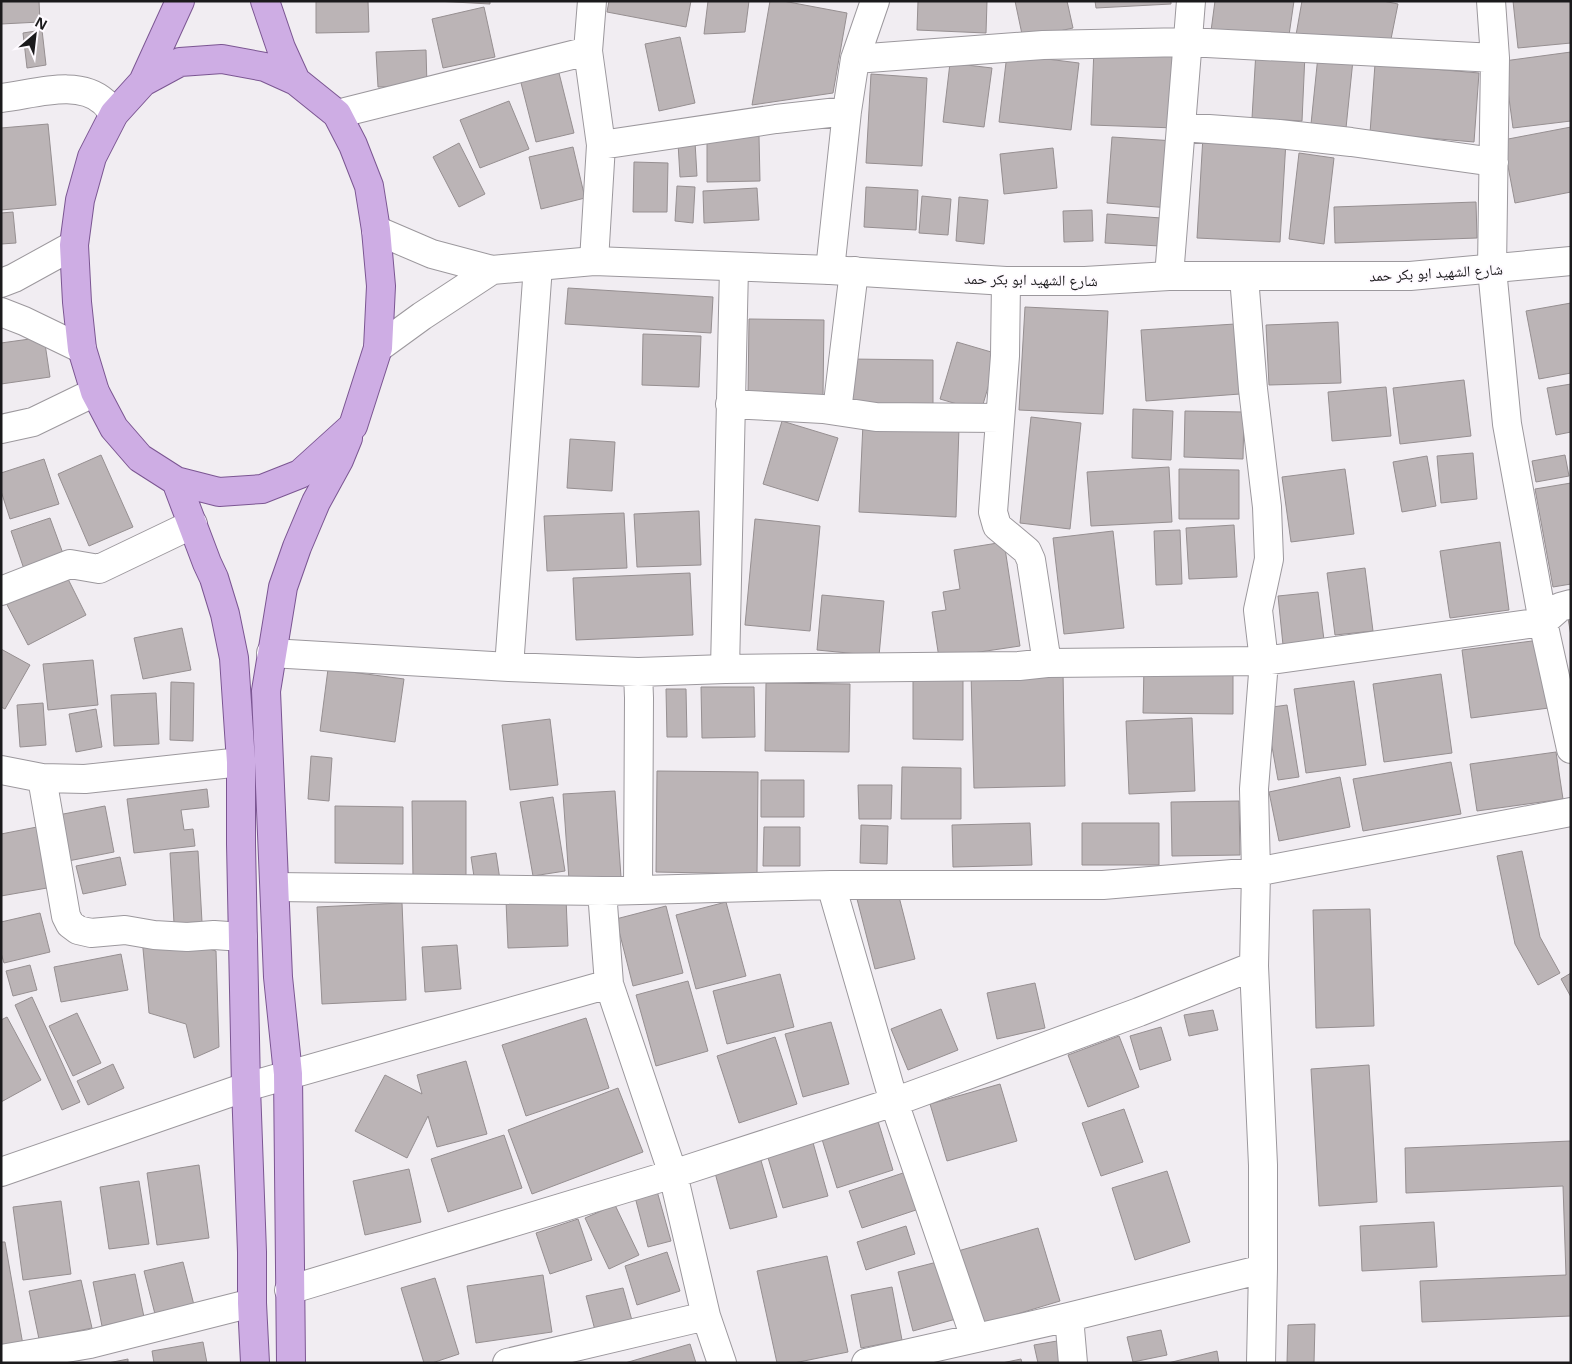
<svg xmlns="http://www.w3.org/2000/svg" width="1572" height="1364" font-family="'Noto Sans','Noto Naskh Arabic',sans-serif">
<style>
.building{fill:#bbb4b6;stroke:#968f91}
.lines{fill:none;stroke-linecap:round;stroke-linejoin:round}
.minor-casing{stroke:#9c989d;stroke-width:30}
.tertiary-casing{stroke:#9c989d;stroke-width:30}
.primary-casing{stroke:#7b5692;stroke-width:30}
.minor{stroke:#fff;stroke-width:28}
.tertiary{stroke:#fff;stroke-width:28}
.primary{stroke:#ceade4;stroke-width:28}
.labels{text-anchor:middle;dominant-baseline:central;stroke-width:4;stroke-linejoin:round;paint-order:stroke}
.street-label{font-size:15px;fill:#1b1a1c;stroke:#fefaff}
</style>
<rect width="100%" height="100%" fill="#f1edf2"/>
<path class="building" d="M1,1H39L40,22L1,24Z
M316,1H368L369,32L316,33Z
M436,1H490V4Z
M609,1H691L686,27L607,12Z
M708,1H749L745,32L704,34Z
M770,1H783L847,13L833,93L752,105Z
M918,1H987L986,33L917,30Z
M1015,1H1067L1073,28L1023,39Z
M1095,1H1171V4L1096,8Z
M1215,1H1294L1288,42L1211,31Z
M1302,1H1383L1398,4L1388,54L1296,35Z
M1513,1H1571V43L1518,48Z
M484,7L495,57L443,68L432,19Z
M42,30L46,65L27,68L23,33Z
M680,37L695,103L659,111L645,44Z
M1094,48L1178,51L1175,128L1091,125Z
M426,50L427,86L378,87L376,52Z
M1256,51L1305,54L1302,121L1252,118Z
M1571,52V121L1513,128L1504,61Z
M1007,54L1079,63L1071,130L999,122Z
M1318,56L1353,60L1346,128L1311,124Z
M950,63L992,68L984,127L943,122Z
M1375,64L1479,73L1474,142L1370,133Z
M557,65L574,133L536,142L519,75Z
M871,74L927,78L922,166L866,163Z
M509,101L529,149L480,168L460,120Z
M48,124L56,205L1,210V128Z
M1571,127V192L1515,203L1503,140Z
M707,136H759L760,181L707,182Z
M1203,136L1286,141L1280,242L1197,238Z
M1112,137L1175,141L1170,208L1107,203Z
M695,142L697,176L680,177L678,143Z
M459,143L485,194L459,207L433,157Z
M573,147L585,198L541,209L529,157Z
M1053,148L1057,188L1004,194L1000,154Z
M1299,153L1334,158L1324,244L1289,239Z
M634,162L668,163L667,212H633Z
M677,186L695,187L693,223L675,221Z
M866,187L918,190L916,230L864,227Z
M757,188L759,220L704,223L703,191Z
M922,196L951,199L948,235L919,233Z
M959,197L988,200L984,244L956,241Z
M1476,202L1477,238L1335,243L1334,207Z
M1092,210L1093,241L1064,242L1063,211Z
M13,212L16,243L1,244V213Z
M1107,214L1161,218L1160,246L1105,243Z
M568,288L713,297L711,333L565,324Z
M1571,303V373L1539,379L1526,311Z
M1025,307L1108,311L1103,414L1019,410Z
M749,319L824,320L823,396L748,395Z
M1338,322L1341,383L1269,385L1266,325Z
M1235,324L1240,394L1146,401L1141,330Z
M643,334L701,336L699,387L642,385Z
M44,337L50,377L1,384V343Z
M957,342L998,354L981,411L940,399Z
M850,359L933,360V411L850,410Z
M1464,380L1471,436L1400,444L1393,388Z
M1571,384V432L1556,435L1547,388Z
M1386,387L1391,436L1332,441L1328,392Z
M1133,409L1173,411L1171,460L1132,458Z
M1185,411L1244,412L1243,459L1184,457Z
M1031,417L1081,423L1070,529L1020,523Z
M782,421L838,438L818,501L763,484Z
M863,423L959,428L956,517L859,512Z
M570,439L615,442L612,491L567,488Z
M1473,453L1477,499L1441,503L1437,456Z
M101,455L133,527L89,546L58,474Z
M1565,455L1569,476L1536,482L1532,461Z
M1427,456L1436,506L1402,512L1393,462Z
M44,459L59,504L10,519L1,491V473Z
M1169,467L1172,522L1091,526L1087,472Z
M1179,469L1239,470V519H1179Z
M1345,469L1354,534L1291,542L1282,477Z
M1571,483V584L1553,587L1535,489Z
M699,511L701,565L637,567L634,514Z
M624,513L627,568L547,571L544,516Z
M50,518L65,559L25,572L11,531Z
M755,519L820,526L810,631L745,625Z
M1234,525L1237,577L1189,579L1186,528Z
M1180,530L1182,584L1156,585L1154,531Z
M1113,531L1124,628L1064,634L1053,538Z
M1004,542L1020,646L939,658L932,612L946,610L943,592L960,589L954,550Z
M1500,542L1509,610L1450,618L1440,551Z
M1365,568L1373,631L1335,635L1327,573Z
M63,569L86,615L28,645L4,599Z
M690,573L693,635L576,640L573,578Z
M1318,592L1324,640L1283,645L1278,596Z
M822,595L884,601L879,656L817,650Z
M1567,612H1571V636Z
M182,628L191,670L143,679L134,638Z
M1540,640L1549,708L1471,718L1462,650Z
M1,649L30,665L5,709L1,707Z
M93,660L98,705L48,710L43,664Z
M1144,666L1233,667V714L1143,713Z
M328,669L404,679L395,742L320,731Z
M1063,672L1065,786L974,788L971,673Z
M1441,674L1452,753L1384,762L1373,684Z
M913,679L963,680V740L913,739Z
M1354,681L1366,765L1306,773L1294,689Z
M171,682L194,683L193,741L170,740Z
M766,683L850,684L849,752L765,751Z
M701,687H754L755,737L702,738Z
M666,689H686L687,737H667Z
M156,693L159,744L114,746L111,695Z
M43,703L46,745L20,747L17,705Z
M1287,705L1299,777L1278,780L1265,708Z
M96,709L102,747L76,752L69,714Z
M1192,718L1195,791L1129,794L1126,721Z
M550,719L558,785L510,790L502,725Z
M1556,752L1563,799L1477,811L1470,764Z
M311,756L332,758L329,801L308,799Z
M1451,762L1461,814L1363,831L1353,779Z
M902,767L961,768V819H901Z
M657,771L758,772L757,874L656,872Z
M1340,777L1350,827L1279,841L1269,792Z
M761,780H804V817H761Z
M858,785H892L891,819H859Z
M207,789L209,807L181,810L184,830L193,829L195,846L134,853L127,799Z
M615,791L621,877L569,880L563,794Z
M553,797L565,871L533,876L520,802Z
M412,801H466V880L413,879Z
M1239,801L1240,855L1172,856L1171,802Z
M105,806L114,852L63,862L53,816Z
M335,806L403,807V864L335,863Z
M1030,823L1032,865L953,867L952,825Z
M1082,823H1159V865H1082Z
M861,825L888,826L887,864L860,863Z
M37,827L47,888L1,896V834Z
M764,827H800V866H763Z
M198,851L202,922L174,923L170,853Z
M1522,851L1540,937L1560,973L1538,985L1515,944L1497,856Z
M496,853L500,880L475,883L471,857Z
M120,857L126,885L83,894L76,866Z
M897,889L915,959L875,969L857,899Z
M566,898L568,946L508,948L506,901Z
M726,902L746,976L696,989L676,915Z
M402,903L406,1000L322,1004L317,907Z
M666,906L683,973L633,986L616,919Z
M1370,909L1374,1026L1316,1028L1313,910Z
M40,913L50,952L4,963L1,953V922Z
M142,938L189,943L216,951L219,1047L194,1058L186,1024L149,1013Z
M457,945L461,989L425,992L422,947Z
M121,954L128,990L61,1002L54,967Z
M30,965L37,990L13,996L6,971Z
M1571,973V997L1561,979Z
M780,974L794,1027L727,1044L713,991Z
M688,981L708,1051L656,1066L636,995Z
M1035,983L1045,1028L997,1039L987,993Z
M32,997L80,1102L62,1110L15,1005Z
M941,1009L958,1050L908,1070L891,1029Z
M1213,1010L1218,1030L1189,1036L1184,1015Z
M77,1013L101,1063L73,1076L49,1026Z
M7,1017L41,1080L1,1102V1020Z
M586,1018L609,1088L526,1116L502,1045Z
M831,1022L849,1084L803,1097L785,1034Z
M1161,1027L1171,1060L1140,1070L1130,1036Z
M1119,1036L1139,1087L1088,1107L1068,1055Z
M775,1037L797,1104L739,1123L717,1056Z
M466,1061L487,1134L437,1147L428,1116L407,1158L355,1131L385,1075L422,1094L417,1075Z
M113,1064L124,1088L88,1105L77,1081Z
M1369,1065L1377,1202L1319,1206L1311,1069Z
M1000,1084L1017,1141L947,1161L930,1104Z
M618,1088L643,1152L532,1194L508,1130Z
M1124,1109L1143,1162L1101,1176L1082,1123Z
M877,1118L893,1170L837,1188L821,1136Z
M504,1135L522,1188L448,1212L431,1159Z
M812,1139L828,1196L783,1208L766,1151Z
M1571,1141V1316L1422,1322L1420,1281L1566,1275L1563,1186L1406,1193L1405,1148Z
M760,1157L777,1217L730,1229L714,1169Z
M199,1165L209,1238L157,1245L147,1173Z
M409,1169L421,1222L365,1235L353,1181Z
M1167,1171L1190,1242L1135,1260L1112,1188Z
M906,1172L919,1209L862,1228L849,1191Z
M139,1181L149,1244L109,1249L100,1187Z
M657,1191L671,1241L648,1247L635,1197Z
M61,1201L71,1274L23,1280L13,1207Z
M615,1205L639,1255L609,1269L585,1218Z
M578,1219L592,1260L550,1274L536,1233Z
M1434,1222L1437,1267L1362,1271L1360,1226Z
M906,1226L915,1254L866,1270L857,1242Z
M1038,1228L1060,1301L981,1325L958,1251Z
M1,1242H5L23,1345L1,1349Z
M667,1252L680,1291L637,1305L625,1266Z
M827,1256L848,1352L794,1363H777L757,1271Z
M941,1261L956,1319L913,1331L898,1272Z
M183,1262L195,1309L156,1318L144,1271Z
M135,1274L144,1317L102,1326L93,1282Z
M543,1275L552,1332L476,1343L467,1286Z
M435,1278L459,1354L432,1363H424L401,1288Z
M81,1280L92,1328L39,1339L29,1291Z
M892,1287L902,1340L861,1348L851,1295Z
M623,1288L633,1324L596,1334L586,1296Z
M1315,1324L1314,1363H1287L1288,1325Z
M1161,1330L1167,1355L1133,1362L1127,1337Z
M1057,1341L1062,1363H1038L1034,1345Z
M203,1342L207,1363H154L152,1351Z
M690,1344L696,1363H625Z
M1217,1351L1219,1363H1168Z
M128,1359V1363H108Z
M1021,1359L1022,1363H1002Z"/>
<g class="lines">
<g class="minor-casing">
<path id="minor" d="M592,1L588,51L601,145L594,261
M1491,1L1495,58L1492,269L1507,424L1543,622L1571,749
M855,59L1043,45L1188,42L1495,58
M1,98C32,95 78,78 104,102C108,106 111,110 114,114
M337,114L588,51
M1181,127L1279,134L1351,142L1494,162
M601,145L776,119L847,111
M830,270L847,111L855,59L875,1
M1169,276L1191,1
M1244,277L1253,389L1267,507L1269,559L1258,610L1264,661L1254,789L1256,872L1254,966L1263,1165V1269L1261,1363
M1006,281L1005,356L993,512L997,526L1027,551L1031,560L1047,663
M730,404L823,409L876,417L1000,418
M837,411L854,271
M1,429L33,422L95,392
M1,591L70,564L99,569L193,524
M271,653L509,667L538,266
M509,667L638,672L725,669L1019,666L1047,663L1264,661L1543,622L1560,607L1571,604
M725,669L734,267
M638,672L639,698L638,889
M1,770L42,778L85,779L241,762
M42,778L66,916L70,924L78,930L91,933L125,930L154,935L187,937L214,935L243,937
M831,885L894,1102L975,1338
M275,887L602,891L831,885H1103L1256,872L1571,812
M602,891L609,984L673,1174L706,1316L722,1363
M1,1172L246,1087L609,984
M289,1290L673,1174L894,1102L1139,1012L1254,966
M1069,1317L1073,1363
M1,1359L90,1344L252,1303
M507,1363L706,1316
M866,1363L1069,1317L1263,1269"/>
</g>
<g class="tertiary-casing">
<path id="tertiary" d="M376,230L432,254L492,270L594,261L830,270L1006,281H1085L1169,276H1410L1571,261
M1,283L14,278L74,245
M1,312L24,321L82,349
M378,348L422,316L492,270"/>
</g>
<g class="primary-casing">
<path id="primary" d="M265,1L281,48L296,81
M143,82L180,62L222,59L265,67L296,81L337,114L353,145L369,186L376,230L381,286L378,348L353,426L300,474L262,489L219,492L176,481L140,458L114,428L95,392L82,349L77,302L74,245L80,200L92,157L114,114L143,82L180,1
M176,481L207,563L214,578L225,614L234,658L241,762V844L246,1087L252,1252V1303L255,1363
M291,1363L288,1074L278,977L266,691L283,587L297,547L316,502L339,460L348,438"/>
</g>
<use href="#minor" class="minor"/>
<use href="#tertiary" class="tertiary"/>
<use href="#primary" class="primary"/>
</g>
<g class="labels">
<g class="street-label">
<text transform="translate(1436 272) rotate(-3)">شارع الشهيد ابو بكر حمد</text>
<text transform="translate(1031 279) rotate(1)">شارع الشهيد ابو بكر حمد</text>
</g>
</g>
<rect width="1572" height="1364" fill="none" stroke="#1b1a1c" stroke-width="5"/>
<g transform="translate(35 35) rotate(28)" stroke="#fefaff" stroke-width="4" paint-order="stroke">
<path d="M0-4L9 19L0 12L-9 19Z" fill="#1b1a1c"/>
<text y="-8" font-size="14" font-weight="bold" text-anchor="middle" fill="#1b1a1c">N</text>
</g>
</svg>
